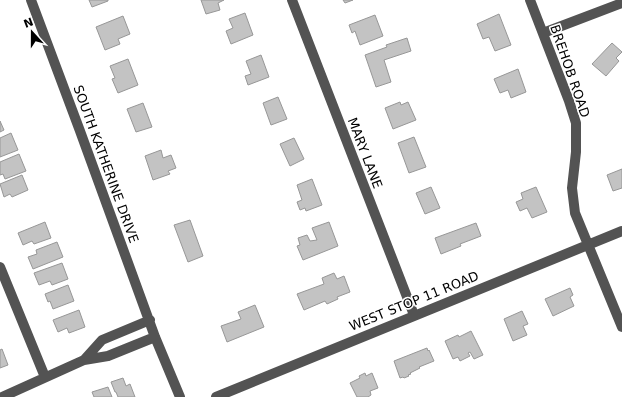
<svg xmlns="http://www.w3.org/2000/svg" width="622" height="397" font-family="'DejaVu Sans',sans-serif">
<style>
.building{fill:#c3c3c3;stroke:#979797}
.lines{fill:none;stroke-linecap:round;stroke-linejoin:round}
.minor{stroke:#535353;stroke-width:10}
.labels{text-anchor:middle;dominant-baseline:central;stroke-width:3;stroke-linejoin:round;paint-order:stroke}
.street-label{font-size:13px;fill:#000;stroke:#fff}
</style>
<rect width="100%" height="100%" fill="#fff"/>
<path class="building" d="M89,0H108V1L92,7Z
M201,0H224L218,3L220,10L206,14Z
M343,0H353L345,3Z
M245,13L253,35L231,44L226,31L233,28L229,19Z
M499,14L511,45L495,51L489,37L483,39L477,24Z
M375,15L383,36L360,45L355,31L352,33L349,25Z
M123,16L130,34L118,39L120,44L105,50L96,27Z
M407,38L411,51L384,60L391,82L376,87L365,55L387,47L386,45Z
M612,43L622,52L616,58L619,61L606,76L592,64Z
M261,55L269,77L248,85L245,76L251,74L246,61Z
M128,59L138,85L118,93L112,79L115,78L110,66Z
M518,69L526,92L511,98L508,90L500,93L494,79Z
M278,97L287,119L271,125L263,103Z
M400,102L401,105L408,102L416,120L393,129L385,108Z
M143,103L152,127L136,132L127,109Z
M0,121L4,130L0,132Z
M11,133L18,150L0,157V138Z
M414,137L426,167L409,173L398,143Z
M294,138L304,159L290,166L280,144Z
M161,150L163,158L171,155L176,168L168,171L170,174L153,180L145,156Z
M19,154L26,171L5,179L3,174L0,175V162Z
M622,169V188L613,191L607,175Z
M22,175L28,190L12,197L10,194L4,197L0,184Z
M312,179L322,205L306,211L305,208L300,210L297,202L302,200L297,185Z
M431,187L440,208L425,214L416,193Z
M536,187L547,212L532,218L527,208L520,211L516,202L523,199L521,193Z
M190,220L203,256L188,262L174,225Z
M45,222L51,238L34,244L32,241L23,245L18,233Z
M329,222L338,246L303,260L297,246L300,245L298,238L307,235L310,241L317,240L312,228Z
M476,223L481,236L460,244L461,246L441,254L435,238Z
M57,242L63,257L33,269L28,257L37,254L36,250Z
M62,263L68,279L52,285L50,281L39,285L34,273Z
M334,273L337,279L344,276L350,292L337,297L338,299L327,304L325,301L304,310L297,294L324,284L322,278Z
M68,285L74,301L53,309L50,301L48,302L45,294Z
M570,288L573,295L570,297L574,306L553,316L545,299Z
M255,305L264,327L227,342L221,326L241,319L238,312Z
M79,310L85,327L69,333L67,328L58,332L53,320Z
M522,311L528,324L523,326L527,335L513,341L504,319Z
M471,331L483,355L474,359L470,352L468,353L470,356L460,361L458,357L453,359L445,341L458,335L459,337Z
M427,348L428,351L429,350L434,361L419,367L420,368L410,373L411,374L408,375L409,376L404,378L403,377L400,378L394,361Z
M2,349L8,365L0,368V350Z
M365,373L366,376L372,373L378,388L370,391L371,395L368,397H357L350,383L360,378L359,376Z
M123,378L126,386L130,384L135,397H118L116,392H115L111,382Z
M108,387L112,397H94L92,392Z"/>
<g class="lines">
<path class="minor" d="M31,0L80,131L155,337L180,397
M292,0L414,315
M530,0L569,101L576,123V152L572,188L575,213L622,327
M543,33L622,3
M0,267L45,377
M84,360L102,340L150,320
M2,397L84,360L108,356L155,337
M216,397L622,231"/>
</g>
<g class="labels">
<g class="street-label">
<text transform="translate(570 71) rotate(71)">BREHOB ROAD</text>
<text transform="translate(365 153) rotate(69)">MARY LANE</text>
<text transform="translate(106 164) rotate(70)">SOUTH KATHERINE DRIVE</text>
<text transform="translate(414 301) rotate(-22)">WEST STOP 11 ROAD</text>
</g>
</g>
<g transform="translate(32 32) rotate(339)" stroke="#ffffff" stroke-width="3" paint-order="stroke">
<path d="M0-3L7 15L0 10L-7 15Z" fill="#000000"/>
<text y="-6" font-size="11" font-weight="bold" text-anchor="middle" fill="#000000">N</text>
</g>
</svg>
